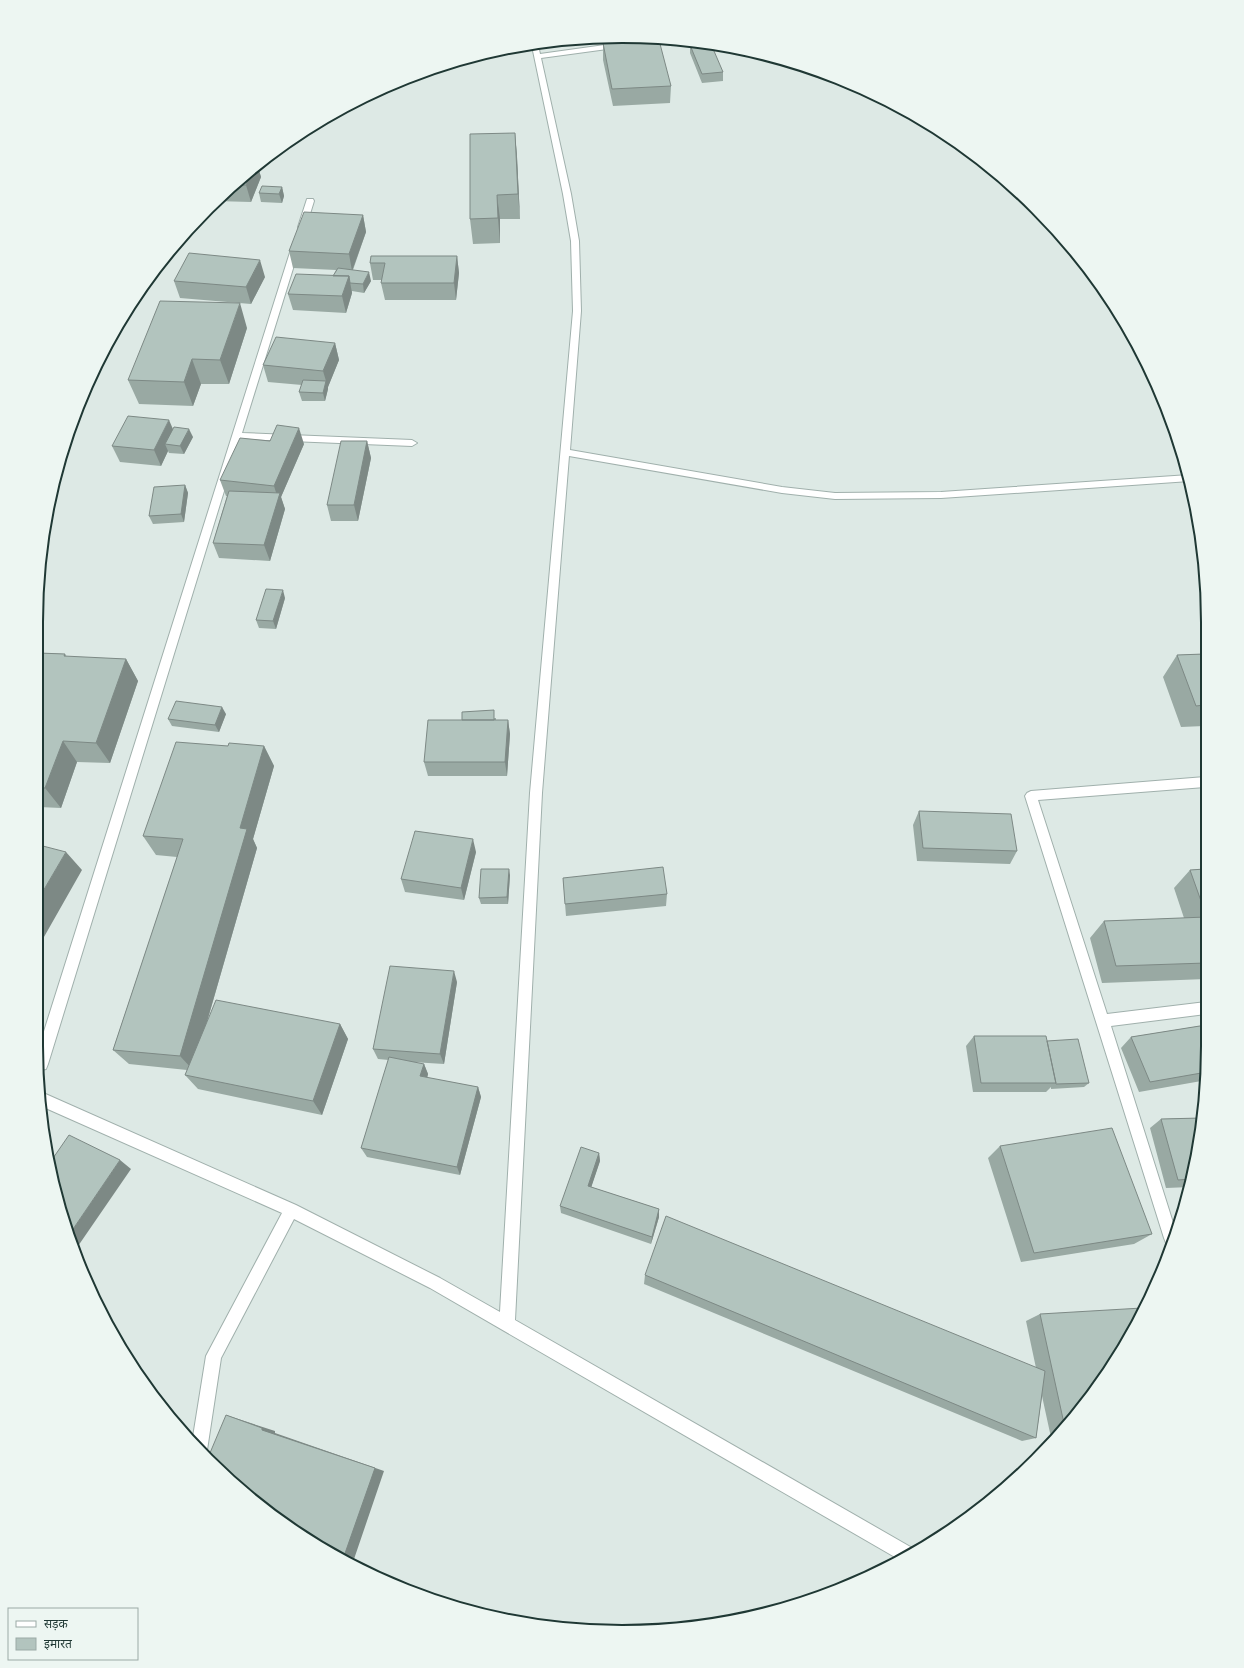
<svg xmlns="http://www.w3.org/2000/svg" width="1244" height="1668" font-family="'Varela Round','Noto Sans Devanagari',sans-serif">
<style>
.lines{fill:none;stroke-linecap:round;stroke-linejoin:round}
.minor-casing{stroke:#a0b0ac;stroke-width:2}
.minor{fill:#fff;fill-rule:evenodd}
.wall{fill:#99a9a3}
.shaded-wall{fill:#7d8985}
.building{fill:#b2c4be;stroke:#7d8985}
.rim{fill:none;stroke:#1f3834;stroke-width:2}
</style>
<rect width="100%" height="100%" fill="#dde9e5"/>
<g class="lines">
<g class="minor-casing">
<path id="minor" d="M648,39L664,40C658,44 639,47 633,43L637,41Z
M619,43H622V47L541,58L571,194L579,241L581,311L570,450L782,487L835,493L941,492L1189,475L1190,481L941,498L835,499L782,493L569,456L542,793L515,1320L914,1549L915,1551L900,1560L430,1288L294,1219L221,1358L207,1450L204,1456L192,1443L206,1356L282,1213L41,1106V1092L296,1205L440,1278L500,1312L530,793L573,311L571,241L563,194L532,46L538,45L540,54Z
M307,199H313L314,201L306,227L302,229L298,227Z
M296,243L300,246L242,433L412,440L417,443L412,446L240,439L48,1064L46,1069L41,1070L40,1044L292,246Z
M1205,777V787L1038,800L1107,1014L1206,1002V1014L1111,1026L1175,1229L1169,1244L1166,1243L1164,1238L1025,796L1027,793L1031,791Z"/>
</g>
<use href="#minor" class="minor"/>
</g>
<path class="wall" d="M584,37L597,38L578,40V38Z
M603,43L671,86L670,103L613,106L603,60Z
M690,45L723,72V81L702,83L690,53Z
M515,133L517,157L520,219H500V243L473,244L470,219Z
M257,164L261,177L251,202L215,201Z
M282,187L284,196L282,203L261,202L259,193Z
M363,215L366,232L353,270L371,281L364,293L352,291V293L346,313L293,310L288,294L333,276L336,270L293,268L289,251Z
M457,256L459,273L456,300H385L381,283L382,280H373L370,263Z
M265,277L251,304L180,298L174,281Z
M247,328L229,384H201L193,406L139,404L128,380Z
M335,343L339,360L328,387V389L325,401H302L299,392L302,385L268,382L263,365Z
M173,430L193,437L184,454L169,453L168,451L161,466L120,462L112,446Z
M270,441L304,444L281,497L285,509L270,561L219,558L213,543L227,496H226L220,480Z
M367,441L371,458L358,521H331L327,505Z
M185,485L188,493L184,522L153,524L149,516Z
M285,598L276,629L259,628L256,620Z
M38,653L65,654L67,657L126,659L138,681L110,763L77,762L61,808L39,807Z
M1204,654V726L1181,727L1163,677L1177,655Z
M226,714L219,732L172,726L168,719Z
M496,718V720H508L510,734L507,776H428L424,762L462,720Z
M228,746H264L274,766L253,839L257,848L207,1022L340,1024L348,1039L322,1115L198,1089L185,1075L187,1070L129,1064L113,1050L177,857L156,855L143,836Z
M919,811L1017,851L1010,864L917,861L913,825Z
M1205,813V829L1201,817Z
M476,852L464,900L405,892L401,879Z
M1205,869L1206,979L1102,983L1090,938L1104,921L1184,918L1174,888L1190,870Z
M510,875L508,904H481L479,898Z
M563,878L667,894L666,906L566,916Z
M457,982L444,1064L412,1062L424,1064L428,1074L427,1078L478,1087L481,1097L460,1175L367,1157L361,1148L389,1060L378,1059L373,1049Z
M1206,1025L1207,1080L1139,1092L1121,1048L1131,1037Z
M974,1036L1047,1041L1089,1083L1084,1087L1051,1089V1087L1046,1092H973L966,1046Z
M1201,1118L1190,1187L1166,1188L1150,1128L1161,1119Z
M1000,1146L1152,1234L1134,1244L1021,1262L988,1158Z
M599,1153L600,1161L591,1187L659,1209V1217L651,1244L561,1213L560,1206Z
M645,1275L1036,1368L1026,1321L1040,1314L1130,1339L1062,1433L1052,1442L1042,1396L1036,1438L1022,1441L644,1284Z"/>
<path class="shaded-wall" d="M515,133L517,157L520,219L518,194Z
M257,164L261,177L251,202L246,185L253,168Z
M282,187L284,196L282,203L279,194Z
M497,195L500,219V243L498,218Z
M363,215L366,232L352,271L349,254Z
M457,256L459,273L456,300L454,283Z
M260,260L265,277L251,304L246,287Z
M369,272L371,281L364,293L363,284Z
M349,276L352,293L346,313L342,296Z
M240,303L247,328L229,384L220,360Z
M335,343L339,360L328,387V389L325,401L323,393L326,381L323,371Z
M192,359L201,384L193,406L184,382Z
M169,420L176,436L165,444L168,451L161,466L154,450Z
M299,428L304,444L281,497L285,509L270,561L264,545L278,499L274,486Z
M189,429L193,437L184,454L180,446Z
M367,441L371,458L358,521L354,505Z
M185,485L188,493L184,522L181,514Z
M283,590L285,598L276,629L273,621Z
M126,659L138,681L110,763L96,743Z
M222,707L226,714L219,732L215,725Z
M508,720L510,734L507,776L505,762Z
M63,741L77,762L61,808L45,788Z
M264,746L274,766L253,839L257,848L193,1070L180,1056L240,828Z
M473,839L476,852L464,900L461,888Z
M66,852L82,870L40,944L39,898Z
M509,869L510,875L508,904L507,897Z
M454,971L457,982L444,1064L440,1054Z
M340,1024L348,1039L322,1115L313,1101Z
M424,1064L428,1074L425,1086L420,1076Z
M478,1087L481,1097L460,1175L457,1167Z
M599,1153L600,1161L589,1194L588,1186Z
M120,1160L131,1169L76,1249L73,1248L69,1235Z
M659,1209V1217L651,1244L652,1237Z
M226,1415L275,1431V1433L384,1471L352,1565L343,1559Z"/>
<path class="building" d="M659,40L671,86L612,89L603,43Z
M708,43L711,44L723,72L702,74L690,45Z
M515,133L518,194L497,195L498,218L470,219V134Z
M253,168L246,185H234Z
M262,186L282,187L279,194L259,193Z
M304,212L363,215L349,254L289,251Z
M189,253L260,260L246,287L174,281Z
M371,256H457L454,283H381L385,263H370Z
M338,268L369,272L363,284L350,283L349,276H333Z
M296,274L349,276L342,296L288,294Z
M160,301L240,303L220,360L192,359L184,382L128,380Z
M276,337L335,343L323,371L263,365Z
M303,380L326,381L323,393L299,392Z
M128,416L169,420L154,450L112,446Z
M277,425L299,428L274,486L220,480L240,438L270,441Z
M174,427L189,429L180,446L165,444Z
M341,441H367L354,505H327Z
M185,485L181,514L149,516L154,487Z
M229,491L280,493L264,545L213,543Z
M266,589L283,590L273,621L256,620Z
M38,653L65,654L64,656L126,659L96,743L63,741L45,788H39Z
M1204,654V705L1196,706L1177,655Z
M176,701L222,707L215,725L168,719Z
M494,710V720H462V712Z
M428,720H508L505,762H424Z
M176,742L228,746L229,743L264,746L240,828L247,829L180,1056L113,1050L183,839L143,836Z
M919,811L1011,814L1017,851L923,848Z
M415,831L473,839L461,888L401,879Z
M39,845L66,852L39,898Z
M663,867L667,894L565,904L563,878Z
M481,869H509L507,897L479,898Z
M1205,869L1206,915L1190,870Z
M1206,917V963L1116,966L1104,921Z
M390,966L454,971L440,1054L373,1049Z
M216,1000L340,1024L313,1101L185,1075Z
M1206,1025L1207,1072L1150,1082L1131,1037Z
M974,1036H1046L1056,1083H981Z
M1078,1039L1089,1083L1056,1084L1047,1041Z
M389,1057L424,1064L420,1076L478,1087L457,1167L361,1148Z
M1201,1118L1191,1179L1178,1180L1161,1119Z
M1112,1128L1152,1234L1034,1253L1000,1146Z
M69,1135L120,1160L69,1235L56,1198L49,1164Z
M581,1147L599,1153L588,1186L659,1209L652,1237L560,1206Z
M666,1216L1045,1371L1036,1438L645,1275Z
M1142,1308L1130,1339L1065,1428L1040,1314Z
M226,1415L262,1428V1430L375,1468L343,1559L265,1511L207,1460Z"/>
<path d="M0 0H1244V1668H0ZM622 43H622A579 579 0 0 1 1201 622V1046A579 579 0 0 1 622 1625H622A579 579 0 0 1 43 1046V622A579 579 0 0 1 622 43Z" fill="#edf6f2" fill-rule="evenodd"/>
<path class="rim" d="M622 43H622A579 579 0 0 1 1201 622V1046A579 579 0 0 1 622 1625H622A579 579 0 0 1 43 1046V622A579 579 0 0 1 622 43Z"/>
<rect x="8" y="1608" width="130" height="52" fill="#edf6f2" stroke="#9baaa6"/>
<rect x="16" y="1621" width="20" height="6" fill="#ffffff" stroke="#9baaa6"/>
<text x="44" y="1628" font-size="12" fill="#1f3834">सड़क</text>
<rect x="16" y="1638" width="20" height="12" fill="#b2c4be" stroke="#9baaa6"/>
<text x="44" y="1648" font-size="12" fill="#1f3834">इमारत</text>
</svg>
